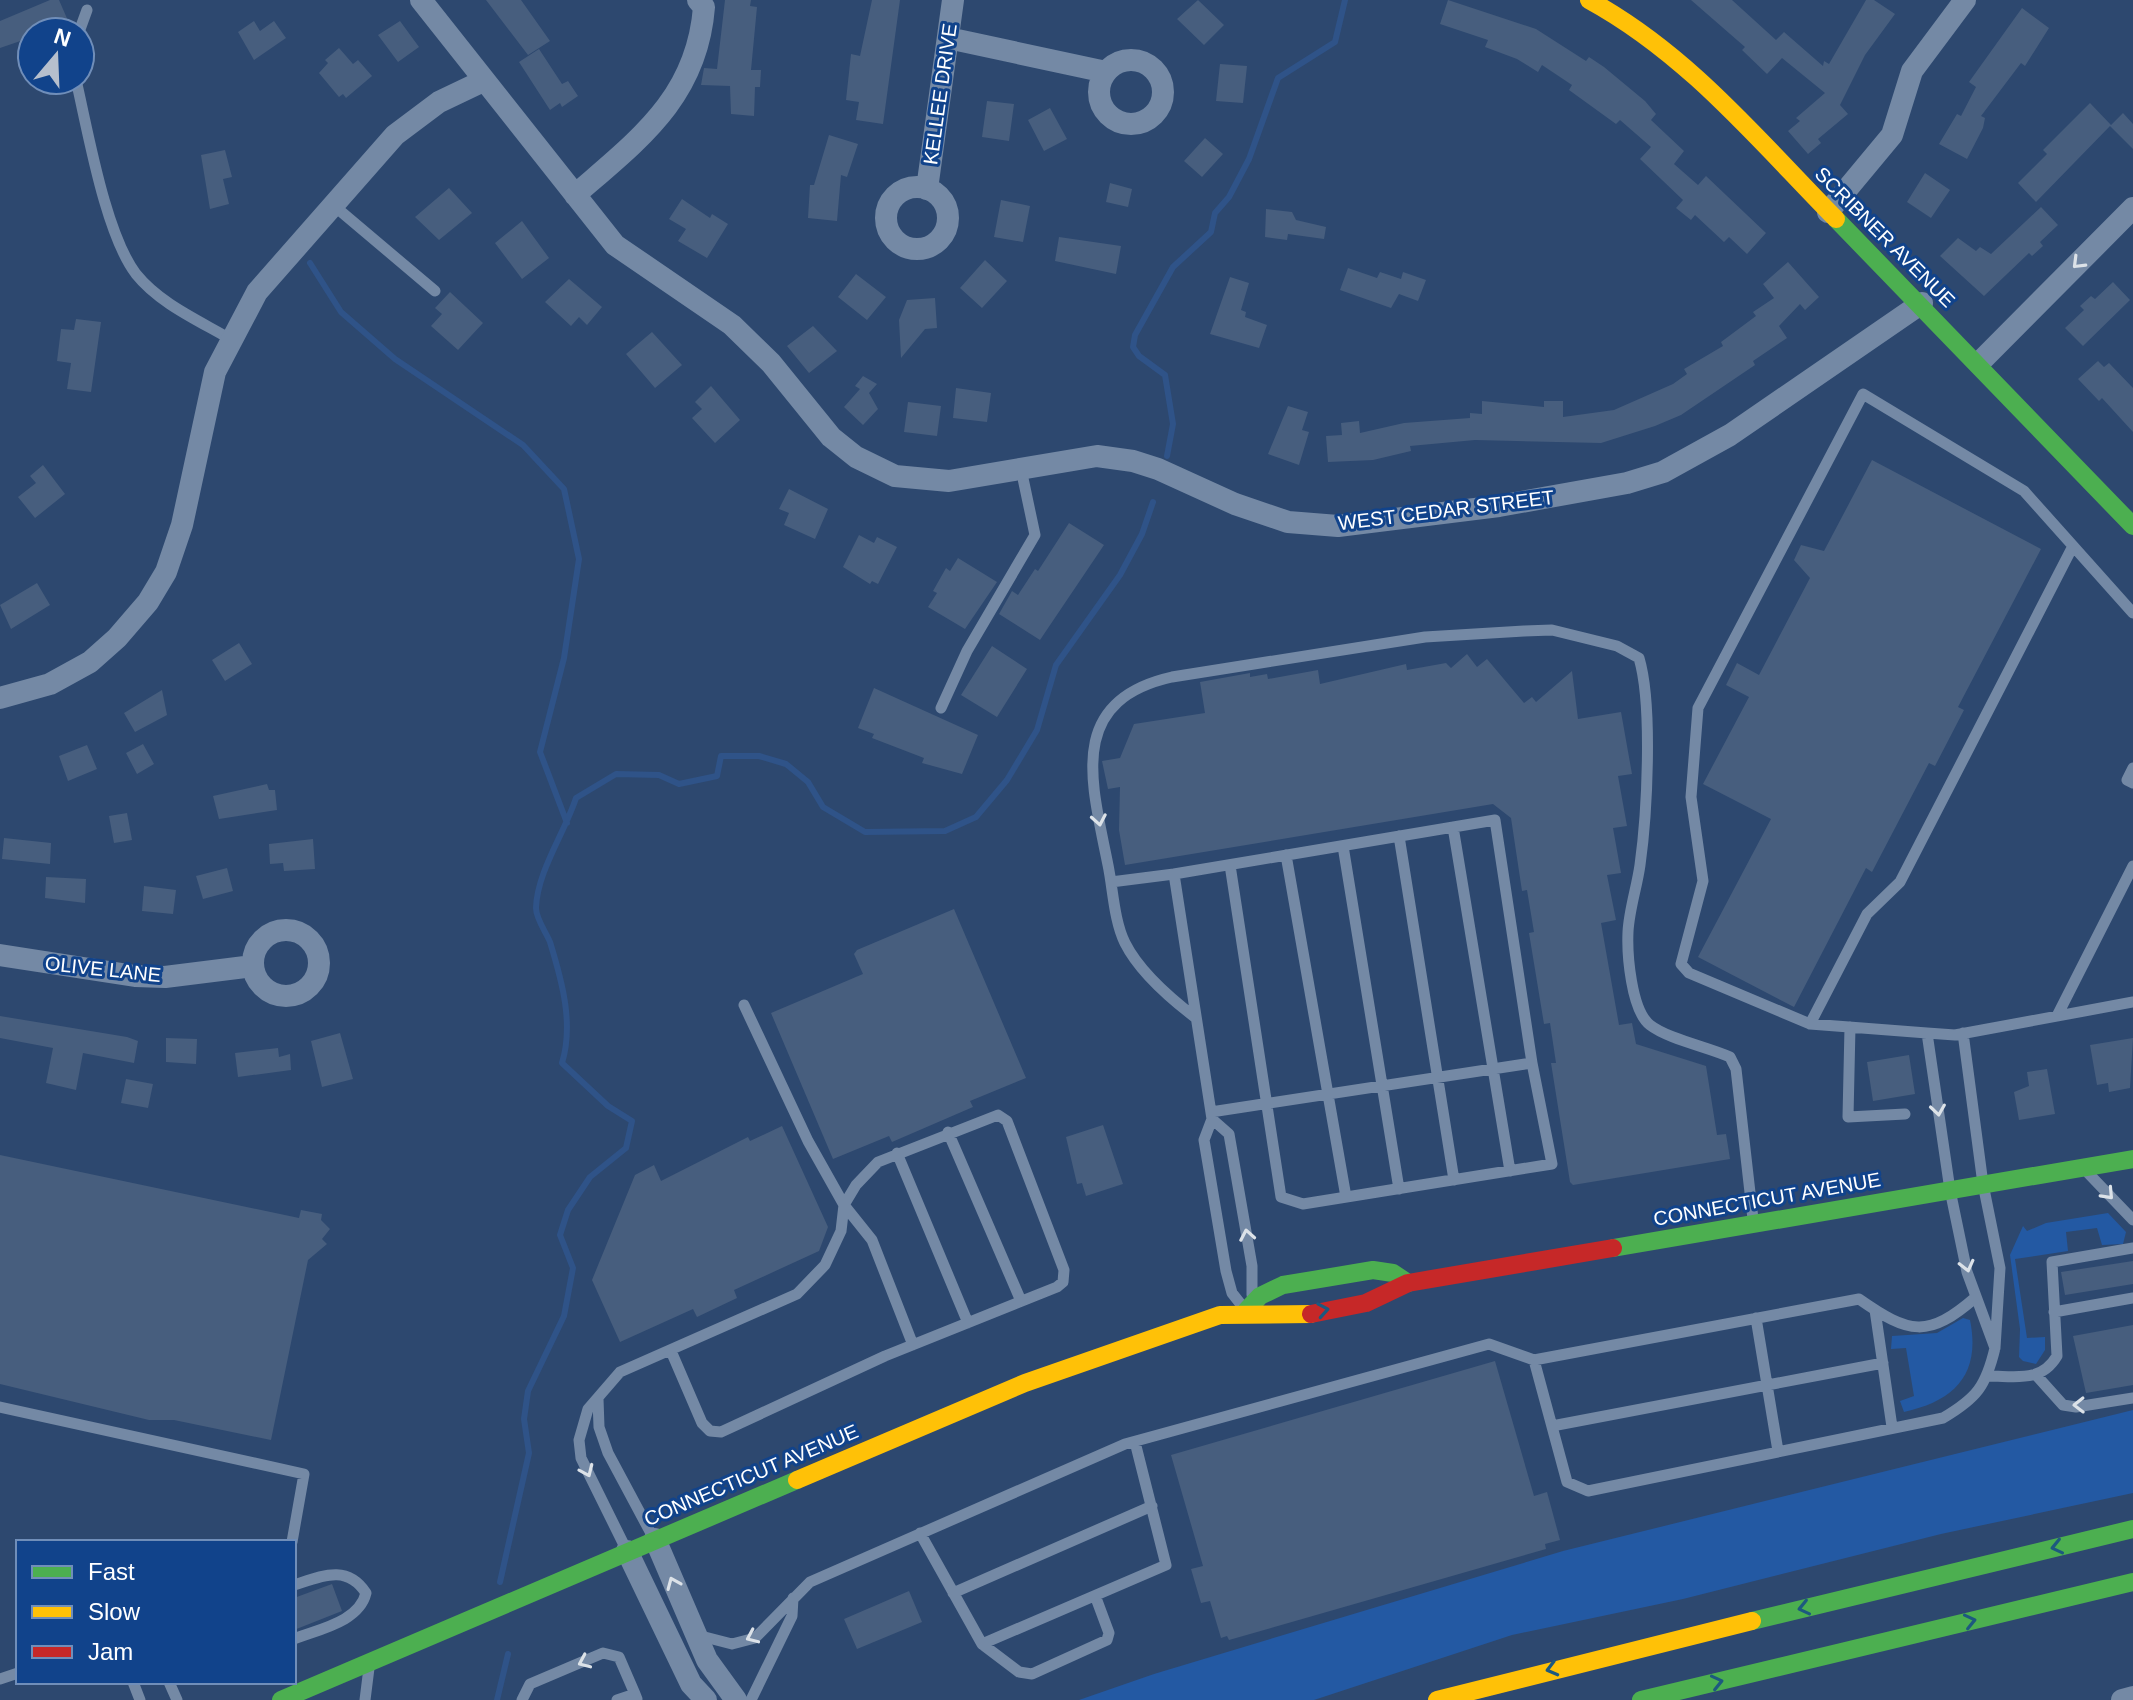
<svg xmlns="http://www.w3.org/2000/svg" width="2133" height="1700" font-family="Arial,sans-serif">
<style>
.green{fill:#2359a3}
.lines{fill:none;stroke-linecap:round;stroke-linejoin:round}
.stream{stroke:#2f5388;stroke-width:6}
.building{fill:#475e7e}
.lane{stroke:#7489a5;stroke-width:11}
.street{stroke:#7489a5;stroke-width:22}
.fast{stroke:#4caf50;stroke-width:18}
.slow{stroke:#ffc107;stroke-width:18}
.jam{stroke:#c62828;stroke-width:18}
.oneway{stroke:#dce2e8}
.oneway2{stroke:#1d597f}
.labels{text-anchor:middle;dominant-baseline:central;stroke-width:6;stroke-linejoin:round;paint-order:stroke}
.street-label{font-size:20px;fill:#fff;stroke:#11438b}
</style>
<rect width="100%" height="100%" fill="#2d486f"/>
<path class="green" d="M2108,1213L2126,1232L2123,1244L2102,1245L2097,1228L2066,1232L2068,1251L2015,1259L2027,1338L2045,1337V1350L2036,1364L2023,1361L2019,1357L2020,1329L2010,1255L2023,1226L2027,1231L2046,1223Z
M1963,1318L1970,1320C1981,1374 1955,1401 1904,1412L1900,1401L1914,1396L1906,1348L1891,1349L1892,1336L1937,1333Z
M2133,1410V1493L1941,1534L1683,1599L1512,1635L1314,1700H1079L1154,1674L1563,1551Z"/>
<g class="lines">
<path class="stream" d="M310,263L341,312L395,359L523,445L564,489L579,559L564,658L540,752L567,823
M1167,456L1173,424L1165,375L1139,356L1133,347L1135,335L1173,267L1211,232L1215,213L1229,197L1249,159L1278,78L1335,42L1345,0
M500,1582L529,1453L524,1419L528,1391L564,1316L573,1268L560,1235L568,1210L590,1177L626,1148L632,1121L608,1106L562,1063C574,1024 562,981 550,942C546,932 536,919 536,908C537,872 565,832 576,798L616,774L659,775L679,784L717,776L721,756H759L786,764L808,782L823,807L865,832L945,831L976,817L1007,780L1037,730L1056,665L1120,575L1142,534L1153,502
M497,1700L508,1654"/>
</g>
<path class="building" d="M50,0H59L69,23L48,32H32V37L0,48V21Z
M486,0H521L550,41L528,55Z
M725,0H751L750,6L757,7L751,70H761L760,87H755L754,116L731,114L730,86L701,85L704,68L717,69Z
M872,0H900L883,124L856,120L859,102L846,100L851,54L860,56Z
M1198,0L1224,25L1204,45L1177,19Z
M1448,0L1536,29L1586,61L1589,57L1604,67L1645,101L1656,114L1651,120L1684,151L1674,164L1698,185L1706,176L1766,233L1747,254L1729,237L1724,242L1695,215L1691,220L1676,208L1683,200L1640,159L1651,147L1620,120L1616,124L1569,90L1572,85L1542,65L1538,72L1517,59L1485,47L1488,40L1440,24Z
M1691,0H1732L1776,40L1784,32L1823,66L1824,61L1829,64L1866,0H1874L1895,14L1865,55L1840,105L1848,114L1818,139L1821,143L1808,154L1788,131L1800,121L1796,118L1825,93L1782,58L1767,74L1742,50L1745,47Z
M2022,8L2049,28L2025,66L2021,63L1981,116L1985,118L1983,128L1967,159L1939,144L1957,114L1961,116L1976,87L1969,82Z
M254,21L260,31L274,21L286,38L254,60L238,32Z
M400,21L419,47L398,62L378,35Z
M339,48L353,64L358,60L372,76L346,98L343,94L339,97L319,73L328,63L325,60Z
M539,49L562,84L568,81L578,96L562,107L560,103L550,110L519,62Z
M1220,64L1247,66L1243,103L1216,101Z
M987,101L1014,104L1009,141L982,137Z
M2090,103L2111,125L2036,202L2018,183L2047,154L2043,150Z
M1050,108L1067,139L1044,151L1028,120Z
M2123,113L2133,124V149L2110,126Z
M829,135L858,144L847,177L841,175L837,221L808,218L810,185H814Z
M1205,138L1223,154L1202,177L1184,161Z
M225,150L232,177L223,179L229,204L210,209L201,155Z
M1925,173L1950,190L1931,218L1907,202Z
M1110,183L1132,189L1128,207L1106,202Z
M449,188L472,213L439,240L415,217Z
M682,199L710,218L712,214L728,224L707,258L678,241L686,229L669,219Z
M1001,200L1030,206L1023,242L994,237Z
M2041,207L2058,225L2040,242L2043,246L2032,256L2029,253L1984,296L1940,256L1958,238L1976,251L1980,247L1991,254Z
M1266,209L1292,212L1296,220L1326,227L1324,239L1288,234L1287,240L1265,237Z
M522,221L549,258L522,279L495,243Z
M1059,237L1121,246L1116,274L1055,261Z
M985,260L1007,281L982,308L960,288Z
M1788,262L1819,297L1805,310L1800,304L1779,326L1787,338L1753,361L1755,365L1681,415L1655,426L1601,443L1475,440L1410,446L1411,451L1373,460L1328,462L1326,436L1342,435L1341,423L1359,421L1360,433L1404,423L1470,418V413L1482,414V401L1544,407V401H1563V417L1614,410L1673,384L1687,374L1684,369L1723,346L1721,342L1756,316L1753,312L1774,298L1763,284Z
M1348,268L1377,278L1380,272L1401,279L1403,272L1426,280L1418,301L1399,294L1391,308L1340,290Z
M856,274L886,297L867,320L838,297Z
M1230,277L1249,283L1241,310L1246,312L1245,317L1267,325L1259,348L1210,334Z
M569,279L602,307L587,325L579,317L571,326L545,302Z
M2113,282L2130,300L2083,346L2065,328L2084,310L2080,306L2091,296L2095,299Z
M450,292L483,323L458,350L431,326L442,314L435,308Z
M935,298L937,328L925,329L901,358L899,320L907,300Z
M76,319L101,322L91,392L67,389L71,363L57,361L61,329L74,330Z
M813,326L837,351L809,373L787,346Z
M652,332L682,365L655,388L626,354Z
M2098,361L2104,367L2109,363L2133,388V432L2102,398L2099,401L2078,379Z
M863,376L877,384L869,393L878,409L863,425L844,407L860,389L855,386Z
M711,386L740,420L715,443L692,418L702,409L695,402Z
M956,388L991,393L987,422L953,418Z
M908,402L941,406L937,436L904,432Z
M1288,406L1308,412L1302,430L1309,432L1299,465L1268,454Z
M1872,460L2041,549L1958,707L1964,710L1935,766L1929,763L1872,872L1866,868L1794,1007L1698,957L1771,819L1703,784L1749,697L1726,685L1737,663L1759,675L1810,578L1794,560L1801,545L1824,551Z
M43,465L65,494L35,518L18,497L36,483L30,476Z
M789,489L828,509L815,539L784,525L789,513L779,509Z
M1069,523L1104,545L1040,640L999,614L1012,591L1018,595L1035,569L1038,571Z
M859,535L874,543L877,537L897,547L878,584L872,581L870,584L843,567Z
M958,558L997,582L965,629L928,607L937,593L933,591L946,568L950,571Z
M37,583L50,605L11,629L0,605Z
M239,643L252,664L225,681L212,660Z
M992,646L1027,669L997,717L961,695Z
M1467,654L1477,667L1487,659L1524,703L1532,697L1536,702L1572,671L1578,719L1621,712L1632,774L1618,776L1627,826L1613,828L1621,873L1607,875L1616,920L1601,923L1619,1025L1632,1023L1636,1044L1706,1066L1717,1135L1726,1134L1730,1159L1573,1185L1570,1182L1551,1063H1556L1550,1023L1544,1024L1529,933L1534,932L1527,890L1522,891L1511,818L1493,804L1125,865L1119,830L1120,787L1108,789L1102,761L1120,758L1134,724L1205,713L1200,682L1250,673V677L1267,674L1268,679L1318,670L1320,684L1406,664L1407,670L1446,663L1451,668Z
M874,688L978,735L962,774L922,763L924,758L872,738L874,734L858,728Z
M162,690L167,715L135,732L124,713Z
M143,744L154,764L137,774L126,753Z
M87,745L97,769L68,781L59,756Z
M267,784L269,790H275L277,810L219,819L213,796Z
M127,813L132,840L114,843L109,816Z
M4,838L51,843L50,864L2,859Z
M313,839L315,869L284,871L283,863L270,864L269,844Z
M227,868L233,891L203,899L196,876Z
M46,877L86,879L85,903L45,898Z
M144,886L176,890L173,914L142,911Z
M954,909L1026,1078L970,1101L973,1107L892,1142L889,1136L833,1159L771,1013L863,974L854,954L857,950Z
M0,1016L127,1037L138,1041L134,1063L83,1053L76,1090L46,1083L53,1048L0,1038Z
M340,1033L353,1079L322,1087L311,1041Z
M166,1038L197,1039L196,1064L166,1062Z
M2133,1038L2130,1088L2109,1092L2108,1083L2097,1085L2090,1045Z
M278,1048L279,1057L290,1054L291,1070L238,1077L235,1053Z
M1909,1055L1915,1094L1873,1101L1867,1062Z
M2047,1069L2055,1114L2019,1120L2014,1092L2029,1086L2027,1072Z
M126,1079L153,1084L148,1108L121,1103Z
M1103,1125L1123,1184L1086,1196L1082,1183L1077,1184L1066,1137Z
M782,1126L828,1227L819,1251L734,1290L737,1298L697,1317L693,1309L620,1342L592,1280L635,1175L654,1165L661,1181L748,1137L750,1141Z
M0,1155L299,1218L301,1210L322,1214L321,1220L330,1229L322,1239L327,1244L308,1260L271,1440L174,1420H149L0,1384Z
M2133,1261V1284L2065,1295L2061,1272Z
M2133,1325V1385L2086,1393L2073,1336Z
M1495,1361L1534,1496L1547,1492L1560,1540L1545,1544L1546,1549L1229,1640L1227,1636L1221,1638L1210,1601L1201,1603L1191,1569L1203,1566L1171,1455Z
M332,1584L342,1611L294,1630V1598Z
M909,1591L922,1622L857,1649L844,1619Z"/>
<g class="lines">
<path class="lane" d="M79,32L87,10
M76,80C88,131 105,233 136,274C160,304 200,321 232,340
M332,204L435,291
M2133,613L2024,491L1863,394L1698,708L1691,797L1703,881L1681,964L1689,973L1810,1024L1927,1033L1955,1035L2133,1002
M941,708L967,651L1035,535L1021,469
M2133,768L2127,780L2133,783
M1453,827L1510,1171
M1399,836L1454,1180
M1343,846L1399,1189
M1286,855L1346,1197
M1230,865L1281,1197L1303,1204L1552,1164L1532,1063
M1111,882L1174,874
M2057,1016L2133,866
M1196,1018C1171,999 1140,973 1125,943C1114,921 1113,889 1108,865C1092,784 1065,701 1172,677L1425,637L1524,631L1552,630L1617,646L1639,658C1653,705 1647,815 1640,865C1637,887 1629,910 1628,932C1627,954 1631,1010 1650,1025C1668,1039 1708,1047 1730,1057L1736,1069L1753,1219
M1810,1024L1867,914L1900,882L2073,546
M1850,1027L1848,1117L1905,1114
M1927,1033L1950,1190L1967,1272L1995,1348L2000,1268L1983,1184L1963,1033
M1211,1112L1532,1063L1495,820L1174,874L1212,1119L1204,1140L1226,1271L1232,1293L1243,1307
M1212,1119L1229,1134L1252,1266V1295
M948,1132L1021,1301
M897,1153L968,1323
M2088,1173L2133,1220
M1976,1297C1928,1339 1909,1334 1859,1299L1534,1360L1567,1482L1588,1491L1943,1418C1977,1398 1986,1386 1995,1348
M1875,1310L1892,1427
M2054,1312L2133,1298
M1756,1318L1778,1451
M671,1351L702,1423L710,1431L721,1432L885,1356L1057,1287L1063,1282L1064,1270L1007,1121L998,1115L878,1162L856,1185L844,1205L872,1240L913,1345
M1988,1376C2016,1376 2041,1383 2057,1356L2052,1262L2133,1248
M2037,1376L2063,1405L2076,1407L2133,1398
M598,1399L599,1427L608,1453L654,1539
M0,1407L304,1474L292,1542
M1552,1426L1883,1363
M920,1533L982,1644L1166,1565L1135,1442
M627,1551L581,1458L579,1440L588,1409L620,1372L797,1294L825,1265L841,1231L844,1205L808,1141L744,1005
M294,1585C322,1576 347,1564 366,1593C359,1622 319,1629 294,1639
M953,1593L1152,1506
M697,1635L732,1644L755,1638L810,1582L1125,1444L1489,1344L1534,1360
M982,1644L1019,1672L1032,1674L1107,1640L1109,1633L1096,1598
M0,1679L18,1673
M133,1682L140,1700
M169,1682L177,1700
M365,1700L369,1668
M522,1700L530,1684L603,1653L619,1657L635,1694
M617,1700L635,1694L637,1699
M751,1700L792,1616L793,1598"/>
<path class="street" d="M421,0L615,245L732,325L771,363L831,437L856,457L895,476L949,481L1097,456L1133,461L1158,469L1235,504L1288,522L1338,526L1499,506L1627,483L1663,472L1730,435L1922,303
M948,38L1106,72
M1099 92a32 32 0 1 1 64 0a32 32 0 1 1-64 0Z
M886 218a31 31 0 1 1 62 0a31 31 0 1 1-62 0Z
M927,189L953,0
M575,195C638,140 697,98 704,7L698,0
M1828,212L1892,135L1912,71L1965,0
M1979,363L2133,208
M0,698L50,684L90,662L117,638L148,602L166,572L182,525L215,372L257,292L395,135L439,102L483,81
M253 963a33 33 0 1 1 66 0a33 33 0 1 1-66 0Z
M0,955L135,976L165,977L253,966
M655,1539L707,1660L736,1700
M627,1551L691,1684L706,1700
M2122,1700L2133,1697"/>
<path class="fast" d="M1836,219L2133,526
M1613,1248L2133,1159
M1246,1311L1260,1296L1283,1285L1373,1270L1393,1273L1408,1283
M1752,1621L2133,1529
M281,1700L797,1480
M1641,1700L2133,1582"/>
<path class="slow" d="M1589,0C1688,54 1758,140 1836,219
M797,1480L1025,1383L1220,1315L1311,1314
M1437,1700L1752,1621"/>
<path class="jam" d="M1311,1314L1366,1303L1408,1283L1613,1248"/>
</g>
<defs><path id="oneway-chevron" d="M-2-3.5L2.5 0L-2 3.5" fill="none" stroke-width="1.6" stroke-linecap="round" stroke-linejoin="round" transform="scale(2)"/></defs>
<g class="oneway">
<use href="#oneway-chevron" transform="translate(2078 263) rotate(135)"/>
<use href="#oneway-chevron" transform="translate(1099 820) rotate(80)"/>
<use href="#oneway-chevron" transform="translate(1938 1110) rotate(82)"/>
<use href="#oneway-chevron" transform="translate(2108 1194) rotate(47)"/>
<use href="#oneway-chevron" transform="translate(1247 1235) rotate(-100)"/>
<use href="#oneway-chevron" transform="translate(1967 1266) rotate(76)"/>
<use href="#oneway-chevron" transform="translate(2079 1405) rotate(179)"/>
<use href="#oneway-chevron" transform="translate(587 1471) rotate(66)"/>
<use href="#oneway-chevron" transform="translate(673 1583) rotate(-113)"/>
<use href="#oneway-chevron" transform="translate(752 1637) rotate(156)"/>
<use href="#oneway-chevron" transform="translate(584 1662) rotate(156)"/>
</g>
<g class="oneway2">
<use href="#oneway-chevron" transform="translate(1323 1310) rotate(-10)"/>
<use href="#oneway-chevron" transform="translate(2057 1547) rotate(167)"/>
<use href="#oneway-chevron" transform="translate(1804 1608) rotate(167)"/>
<use href="#oneway-chevron" transform="translate(1970 1621) rotate(-13)"/>
<use href="#oneway-chevron" transform="translate(1552 1669) rotate(165)"/>
<use href="#oneway-chevron" transform="translate(1717 1682) rotate(-13)"/>
</g>
<g class="labels">
<g class="street-label">
<text transform="translate(940 94) rotate(-82)">KELLEE DRIVE</text>
<text transform="translate(1885 237) rotate(45)">SCRIBNER AVENUE</text>
<text transform="translate(1446 510) rotate(-7)">WEST CEDAR STREET</text>
<text transform="translate(103 969) rotate(6)">OLIVE LANE</text>
<text transform="translate(1767 1199) rotate(-10)">CONNECTICUT AVENUE</text>
<text transform="translate(751 1475) rotate(-23)">CONNECTICUT AVENUE</text>
</g>
</g>
<rect x="16" y="1540" width="280" height="144" fill="#11438b" stroke="#708eb9" stroke-width="2"/>
<rect x="32" y="1566" width="40" height="12" fill="#4caf50" stroke="#708eb9" stroke-width="2"/>
<text x="88" y="1580" font-size="24" fill="#ffffff">Fast</text>
<rect x="32" y="1606" width="40" height="12" fill="#ffc107" stroke="#708eb9" stroke-width="2"/>
<text x="88" y="1620" font-size="24" fill="#ffffff">Slow</text>
<rect x="32" y="1646" width="40" height="12" fill="#c62828" stroke="#708eb9" stroke-width="2"/>
<text x="88" y="1660" font-size="24" fill="#ffffff">Jam</text>
<g transform="translate(56 56) rotate(19)"><circle r="38" fill="#11438b" stroke="#708eb9" stroke-width="2"/>
<path d="M0-6L14 30L0 20L-14 30Z" fill="#b6bfcd"/>
<text y="-12" font-size="22" font-weight="bold" text-anchor="middle" fill="#ffffff">N</text>
</g>
</svg>
